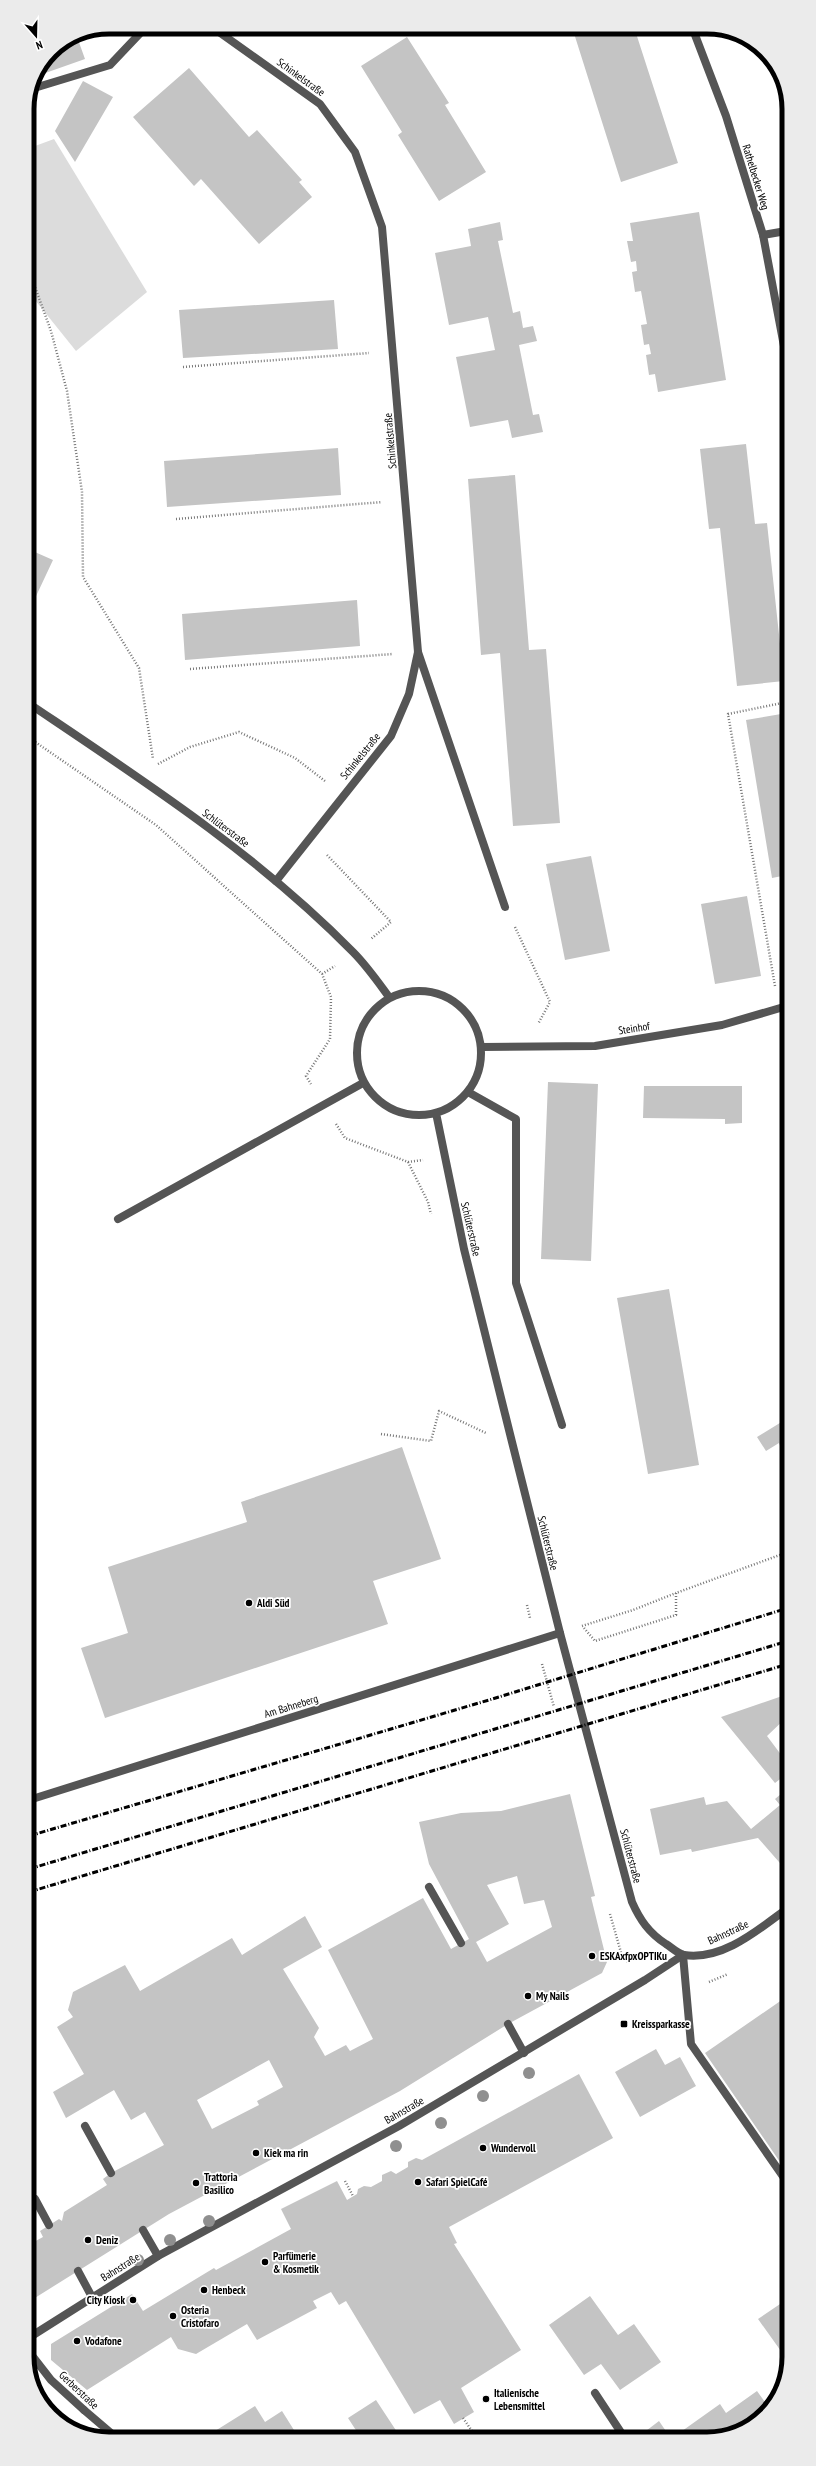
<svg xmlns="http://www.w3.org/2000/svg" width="816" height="2466" font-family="'PT Sans Narrow',sans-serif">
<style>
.green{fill:#dcdcdc}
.building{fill:#c4c4c4;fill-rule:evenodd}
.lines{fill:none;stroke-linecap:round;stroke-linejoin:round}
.path{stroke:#777;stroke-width:2.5;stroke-dasharray:1 2;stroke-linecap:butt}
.service{stroke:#555;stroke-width:8}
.pedestrian{stroke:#555;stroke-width:8}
.minor{stroke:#555;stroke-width:8}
.tertiary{stroke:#555;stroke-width:8}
.rail{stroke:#000;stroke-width:3;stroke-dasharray:6 2 1 2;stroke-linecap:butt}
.tree{fill:#8f8f8f}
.poi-dot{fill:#000;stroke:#fff;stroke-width:1.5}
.labels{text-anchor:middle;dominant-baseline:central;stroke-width:3.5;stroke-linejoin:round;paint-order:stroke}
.street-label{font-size:11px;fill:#000;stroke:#fff}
.poi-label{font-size:11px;font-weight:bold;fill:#000;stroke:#fff;text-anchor:start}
.rim{fill:none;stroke:#000;stroke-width:5}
</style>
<rect width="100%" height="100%" fill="#fff"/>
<path class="green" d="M54,139L147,292L76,351L27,290V149Z"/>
<path class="building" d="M572,27H634L678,163L621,182Z
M76,34L85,59L34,77L51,51Z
M407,37L449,103L445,105L486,172L439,201L398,135L402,132L361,66Z
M189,68L249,137L257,130L302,180L299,182L312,197L259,244L201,179L194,186L133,117Z
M83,81L113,97L75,162L55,131Z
M699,212L726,380L658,392L655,374L649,375L646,355L651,354L649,344L644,345L641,325L647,324L641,291L635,292L632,272L637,271L636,261L631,262L627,241H633L630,223Z
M500,222L503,240L498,241L513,313L520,311L523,328L533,326L537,341L519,345L533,415L539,414L543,432L512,438L508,420L470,427L456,357L495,350L488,317L449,325L435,253L471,246L468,229Z
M334,300L338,349L183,358L179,310Z
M746,444L755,524L767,523L784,681L737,686L720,528L709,529L700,449Z
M338,448L341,495L167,507L164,461Z
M515,475L529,650L546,649L560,823L513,826L500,653L481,655L468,479Z
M28,549L53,560L30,609L28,608Z
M357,600L360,646L185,660L182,614Z
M787,713V875L772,878L746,720Z
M591,856L610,951L565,960L546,864Z
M747,896L761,976L715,984L701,904Z
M548,1082L598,1084L591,1261L541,1259Z
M644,1086H742V1123L725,1124V1119L643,1118Z
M669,1289L699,1465L648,1474L617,1298Z
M788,1418V1467L779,1443L766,1451L757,1437Z
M402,1447L441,1559L373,1581L388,1624L105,1718L81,1648L128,1633L108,1567L247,1522L241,1502Z
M788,1694V1716L767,1736L788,1764V1773L775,1783L721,1717Z
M788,1788V1868L786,1870L758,1838L692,1852L691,1849L660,1855L650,1809L704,1797L706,1805L727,1801L751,1829L780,1805L775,1799Z
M570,1794L595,1896L591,1897L607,1962L602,1973L508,2024L400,2091L169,2214L30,2301V2239L32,2243L43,2237L40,2231L59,2219L62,2221L64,2212L107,2185L103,2179L111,2173L164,2145L145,2112L131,2120L114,2090L66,2118L53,2092L84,2074L57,2027L73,2017L68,2010L73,1992L125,1965L140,1991L232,1938L242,1955L305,1916L322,1947L283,1969L319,2028L314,2037L325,2056L346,2045L350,2051L373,2039L328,1950L423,1898L451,1949L469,1939L429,1864L419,1822L461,1813L501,1811ZM517,1876L524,1904L544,1900L552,1927L487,1962L476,1942L509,1924L487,1885ZM269,2060L283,2087L257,2101L259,2105L212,2129L197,2100Z
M789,1995V2175L705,2053Z
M656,2049L665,2065L680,2057L696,2086L640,2117L615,2072Z
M579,2074L613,2138L449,2227L457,2243L454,2244L521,2350L461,2388L474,2412L454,2424L440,2400L414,2414L346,2301L339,2305L331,2292L313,2301L317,2308L257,2340L247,2324L196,2354L178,2349L171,2337L87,2390L51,2360V2344L132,2294L143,2311L214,2268L216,2270L291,2229L281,2209L337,2181L347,2200L357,2194L358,2189L364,2186L371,2187L382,2181V2175L391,2171L396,2174L408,2167V2162L416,2158L422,2160Z
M590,2296L618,2335L634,2324L661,2362L620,2390L601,2364L584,2375L549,2325Z
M786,2300L789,2304L788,2361L758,2319Z
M757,2391L770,2409L728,2436H675L720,2404L726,2413Z
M39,2393V2392L71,2420L66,2423L55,2419Z
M376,2400L401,2438H361L348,2418Z
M255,2406L265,2422L282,2411L299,2438H208L207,2436Z
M659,2421L670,2437H638Z"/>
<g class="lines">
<path class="path" d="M27,265L51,331L67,391L82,492L83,577L139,668L153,759
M183,367L369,353
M176,519L382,502
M190,669L393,654
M28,737L156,825L322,974L331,997L330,1039L306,1076L311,1084
M158,764L190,747L239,732L295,758L325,781
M327,855L391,922L371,939
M515,927L550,1002L538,1024
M322,974L335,966
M775,986L728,714L787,702
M336,1124L345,1138L408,1162L428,1202L431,1214
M408,1162L423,1160
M381,1434L431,1441L439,1411L486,1433
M527,1605L530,1618
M582,1626L633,1610L676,1593
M584,1628L595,1641L676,1615V1593L788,1552
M542,1664L554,1707
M610,1914L622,1956L629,1963
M709,1982L728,1974
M345,2181L353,2196
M463,2418L472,2431"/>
<path class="service" d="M31,89L110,65L146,27
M763,235L786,231
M418,652L505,907
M468,1092L516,1119V1283L562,1425
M429,1887L461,1943
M683,1955L691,2044L789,2185
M508,2024L524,2053
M85,2126L111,2173
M788,2198L789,2193
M35,2199L49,2225
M143,2230L158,2256
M78,2271L92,2297
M595,2393L624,2437"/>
<path class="pedestrian" d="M30,2337L158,2256L399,2126L645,1980L683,1955
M30,2353L51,2380L84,2410"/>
<path class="minor" d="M212,27L320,104L355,152L382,227L418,652L409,694L391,736L276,881
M692,27L726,116L763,235L787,362
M482,1047L595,1046L722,1025L787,1006
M118,1219L363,1083
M29,1800L560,1633
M84,2410L118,2439"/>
<path class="tertiary" d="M28,703C141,779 257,854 353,952C367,966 378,982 389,997
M357 1053a62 62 0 1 1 124 0a62 62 0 1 1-124 0Z
M436,1113L464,1249L512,1442L560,1633L632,1902C640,1920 649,1933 666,1944C671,1947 678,1954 684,1955C723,1961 759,1929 788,1908"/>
<path class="rail" d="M29,1836L489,1700L788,1608
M29,1869L788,1641
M29,1892L788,1664"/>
</g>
<g class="tree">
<circle cx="529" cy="2073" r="6"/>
<circle cx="483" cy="2096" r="6"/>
<circle cx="441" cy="2123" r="6"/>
<circle cx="396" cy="2146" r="6"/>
<circle cx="209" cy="2221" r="6"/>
<circle cx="170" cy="2240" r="6"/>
<circle cx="138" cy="2260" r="6"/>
</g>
<g class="poi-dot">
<circle cx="249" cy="1603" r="4"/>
<circle cx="592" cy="1956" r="4"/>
<circle cx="528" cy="1996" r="4"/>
<rect x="620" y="2020" width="8" height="8" rx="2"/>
<circle cx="483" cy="2148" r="4"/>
<circle cx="256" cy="2153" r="4"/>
<circle cx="418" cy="2182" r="4"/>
<circle cx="196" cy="2183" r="4"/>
<circle cx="88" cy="2240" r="4"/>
<circle cx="265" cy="2262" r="4"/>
<circle cx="204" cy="2290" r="4"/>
<circle cx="133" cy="2300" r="4"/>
<circle cx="173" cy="2316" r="4"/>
<circle cx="77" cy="2341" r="4"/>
<circle cx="486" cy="2399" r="4"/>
</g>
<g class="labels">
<g class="street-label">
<text transform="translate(301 77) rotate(36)">Schinkelstraße</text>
<text transform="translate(756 177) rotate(73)">Rathelbecker Weg</text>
<text transform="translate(390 441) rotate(-95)">Schinkelstraße</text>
<text transform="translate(360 756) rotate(-51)">Schinkelstraße</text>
<text transform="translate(226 828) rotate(37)">Schlüterstraße</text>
<text transform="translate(634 1028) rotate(-9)">Steinhof</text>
<text transform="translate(471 1229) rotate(77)">Schlüterstraße</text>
<text transform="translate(548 1543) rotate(76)">Schlüterstraße</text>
<text transform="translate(291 1706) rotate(-17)">Am Bahneberg</text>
<text transform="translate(631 1856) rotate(75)">Schlüterstraße</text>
<text transform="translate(728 1932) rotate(-25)">Bahnstraße</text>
<text transform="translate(404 2110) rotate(-30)">Bahnstraße</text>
<text transform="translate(120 2267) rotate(-32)">Bahnstraße</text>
<text transform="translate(79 2390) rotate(43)">Gerberstraße</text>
</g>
<g class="poi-label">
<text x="257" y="1603">Aldi Süd</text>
<text x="600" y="1956">ESKAxfpxOPTIKu</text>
<text x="536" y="1996">My Nails</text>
<text x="632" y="2024">Kreissparkasse</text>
<text x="491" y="2148">Wundervoll</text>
<text x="264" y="2153">Kiek ma rin</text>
<text x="204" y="2177">Trattoria<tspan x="204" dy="13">Basilico</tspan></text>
<text x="426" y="2182">Safari SpielCafé</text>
<text x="96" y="2240">Deniz</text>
<text x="273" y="2256">Parfümerie<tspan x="273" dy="13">&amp; Kosmetik</tspan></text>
<text x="212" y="2290">Henbeck</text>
<text x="125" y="2300" text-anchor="end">City Kiosk</text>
<text x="181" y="2310">Osteria<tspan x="181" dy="13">Cristofaro</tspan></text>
<text x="85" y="2341">Vodafone</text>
<text x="494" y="2393">Italienische<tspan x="494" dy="13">Lebensmittel</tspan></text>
</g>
</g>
<path d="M0 0H816V2466H0ZM109 34H707A75 75 0 0 1 782 109V2357A75 75 0 0 1 707 2432H109A75 75 0 0 1 34 2357V109A75 75 0 0 1 109 34Z" fill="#ebebeb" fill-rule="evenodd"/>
<path class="rim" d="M109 34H707A75 75 0 0 1 782 109V2357A75 75 0 0 1 707 2432H109A75 75 0 0 1 34 2357V109A75 75 0 0 1 109 34Z"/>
<g transform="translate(36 36) rotate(160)" stroke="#ffffff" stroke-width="3" paint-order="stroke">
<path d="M0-3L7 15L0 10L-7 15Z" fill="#000000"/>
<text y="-6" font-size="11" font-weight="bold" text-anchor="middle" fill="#000000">N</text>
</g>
</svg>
